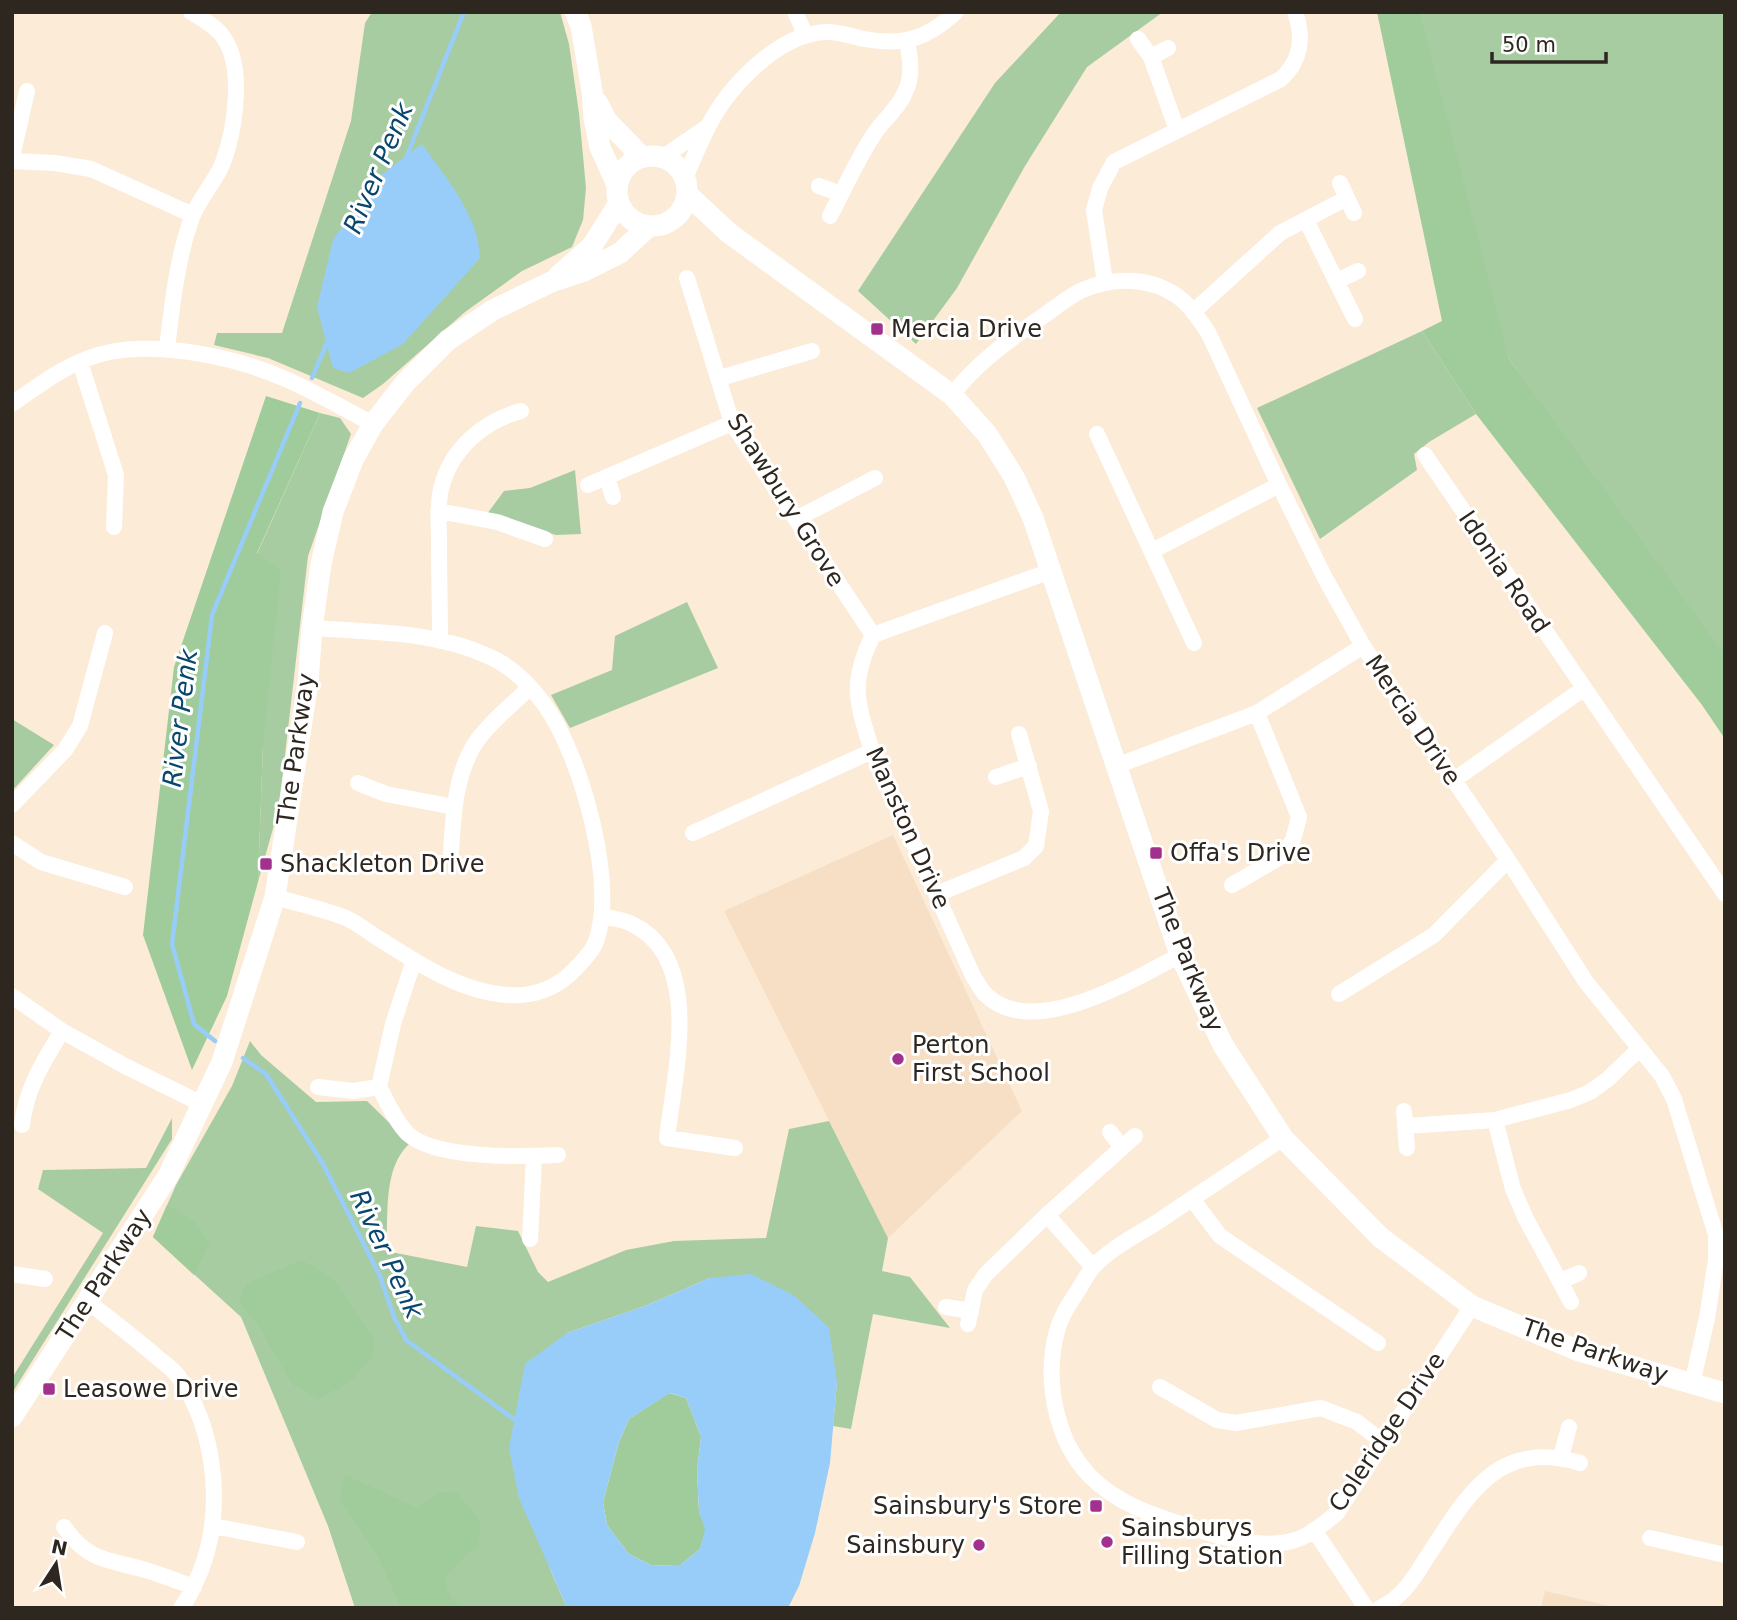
<svg xmlns="http://www.w3.org/2000/svg" width="1737" height="1620" font-family="'DejaVu Sans',sans-serif">
<style>
.built{fill:#f6dfc5}
.green{fill:#a7cca2}
.forest{fill:#a0cc9b}
.water{fill:#99cdf9;fill-rule:evenodd}
.lines{fill:none;stroke-linecap:round;stroke-linejoin:round}
.stream{stroke:#99cdf9;stroke-width:4.5}
.minor{stroke:#fff;stroke-width:16}
.tertiary{stroke:#fff;stroke-width:21}
.poi-dot{fill:#a2318d;stroke:#fff;stroke-width:2.5}
.labels{text-anchor:middle;dominant-baseline:central;stroke-width:6;stroke-linejoin:round;paint-order:stroke}
.poi-label{font-size:24px;fill:#2d271f;stroke:#fff;text-anchor:start}
.street-label{font-size:24px;fill:#2d271f;stroke:#fff}
.water-label{font-size:26px;font-style:italic;fill:#08466e;stroke:#fff}
</style>
<rect width="100%" height="100%" fill="#fcebd7"/>
<path class="built" d="M893,835L1022,1111L888,1238L724,911Z
M1545,1591L1618,1608H1541Z"/>
<path class="green" d="M372,12H560L569,44L579,113L586,188L583,220L572,247L522,271L465,312L383,384L363,398L268,358L214,345L217,333H282L351,121L365,23Z
M1061,12H1163L1087,67L1025,166L957,288L916,344L858,291L995,83Z
M1420,12H1725V660L1509,359L1471,234Z
M1422,331L1476,414L1429,442L1414,454L1417,470L1320,539L1257,408Z
M320,413L340,418L351,434L308,556L279,807L258,882L263,745L257,554Z
M575,470L581,534L556,535L487,514L504,491L530,488Z
M687,602L718,668L570,728L551,695L612,670L615,636Z
M12,719L54,745L12,791Z
M250,1041L261,1055L316,1102L367,1101L410,1143C382,1168 389,1216 386,1251L467,1267L476,1226L518,1231L538,1272L548,1282L626,1250L674,1241L766,1238L789,1129L829,1121L888,1238L882,1271L910,1277L950,1328L873,1314L851,1429L833,1426L837,1382L710,1278L645,1306L567,1333L549,1567L567,1608H355L328,1526L241,1317L153,1237L176,1185L232,1086Z
M172,1118V1139L12,1393V1378L103,1233L38,1189L43,1170L146,1168Z"/>
<path class="forest" d="M1377,12H1420L1509,359L1725,655V739L1702,705L1476,414L1422,331L1442,321Z
M266,396L320,413L257,553L281,571L263,745L258,882L227,996L192,1070L143,935L174,667Z
M167,1205L193,1221L210,1243L194,1275L153,1237Z
M302,1260L334,1280L373,1337V1357L351,1381L319,1399L293,1385L257,1324L239,1301L247,1283Z
M669,1393L686,1398L701,1437L697,1470L699,1512L706,1529L700,1549L679,1566L651,1565L629,1554L607,1525L603,1502L619,1442L629,1419Z
M345,1475L416,1507L440,1492L458,1493L481,1522L477,1547L460,1561L444,1580L452,1599L462,1608H401L378,1557L339,1500Z"/>
<path class="water" d="M422,144C446,179 479,215 480,258L403,344L349,373L333,368L317,307L333,240L363,197L381,175Z
M751,1274L795,1296L829,1328L837,1382L830,1463L815,1533L799,1586L788,1608H567L519,1498L509,1448L525,1364L567,1333L645,1306L710,1278ZM670,1393L686,1398L701,1437L697,1470L699,1512L705,1529L700,1549L679,1566L651,1565L629,1554L607,1525L603,1502L619,1442L629,1419Z"/>
<g class="lines">
<path class="stream" d="M406,158L464,12
M312,378L328,340
M215,1041L194,1024L172,944L212,615L300,403
M243,1058L266,1074L323,1164L380,1276L394,1317L406,1340L519,1423"/>
<path class="minor" d="M795,12L805,34
M1138,39L1151,57L1177,130
M1151,57L1168,48
M12,157L27,91
M663,157L707,127
M12,161L55,163L91,169L193,215
M685,178C692,162 699,145 707,129C727,88 778,33 827,32C839,32 852,36 864,39C903,46 927,39 956,12
M1340,183L1354,213
M819,186L841,194
M830,216C844,189 857,160 874,134C884,119 900,107 906,90C913,75 910,57 907,42
M1306,220L1355,319
M687,278L732,423L873,635
M1337,281L1358,271
M1105,282L1094,210L1100,188L1114,162L1281,79C1301,61 1304,37 1295,12
M1193,312L1280,233L1347,198
M167,349C172,305 177,259 192,217C199,199 214,183 222,165C235,132 246,64 221,34C213,24 202,19 191,12
M80,362L116,475L114,527
M720,378L812,351
M952,395C975,365 1005,343 1036,321C1050,312 1065,299 1080,291C1111,277 1148,276 1177,296C1190,305 1199,319 1208,332L1279,485L1325,578L1363,646L1508,860L1586,982L1662,1076L1674,1099L1716,1235V1260L1707,1318L1692,1384
M12,404C42,383 73,359 110,352C162,342 235,357 283,378C314,391 344,409 373,424
M1097,434L1194,643
M1425,455L1725,894
M607,478L613,497
M588,485L732,423
M438,511L497,522L545,539
M796,519L875,478
M1152,551L1279,485
M1051,571L873,635C849,684 857,702 872,751L973,976C977,982 981,990 985,994C1032,1042 1134,979 1180,955
M440,640C440,607 439,575 439,543C439,526 437,506 441,489C450,450 483,421 521,411
M1116,766L1257,713L1363,646
M996,777L1029,766
M1454,780L1583,689
M358,783L386,794L454,807
M12,805L65,750L80,726L105,633
M693,833L872,751
M12,843L41,862L125,887
M451,853C453,817 455,774 476,742C490,722 512,705 529,688
M1232,885L1282,856L1293,840L1299,817L1257,713
M937,894L1024,858L1036,846L1041,811L1019,734
M275,897C299,904 323,909 346,918C357,923 367,931 378,938C417,962 459,992 507,995C530,997 553,990 570,974C579,965 588,957 594,946C620,890 580,752 544,704C530,685 510,665 488,656C434,631 370,632 312,628
M601,916C611,918 623,919 632,924C705,959 674,1075 667,1138L735,1148
M414,960L393,1024L379,1087C388,1103 395,1121 408,1134C435,1159 522,1157 558,1155
M1339,994L1434,935L1508,860
M12,996L62,1031L125,1066L204,1105
M318,1087L353,1091L379,1087
M1404,1111L1407,1148
M1495,1120L1513,1189L1526,1219L1571,1302
M22,1125C26,1089 43,1062 62,1031
M1407,1126L1495,1120L1571,1100L1590,1092L1608,1079L1639,1049
M1110,1132L1121,1146
M1283,1138C1242,1166 1200,1193 1159,1221C1137,1235 1111,1248 1093,1267C1088,1273 1083,1282 1079,1289C1070,1303 1061,1315 1057,1331C1044,1379 1055,1440 1090,1476C1118,1505 1156,1516 1193,1528C1222,1538 1262,1549 1292,1541C1309,1537 1324,1523 1337,1513L1472,1306
M1192,1199L1220,1236L1378,1343
M1047,1215L1093,1267
M530,1239L534,1156
M12,1274L45,1279
M1561,1281L1579,1273
M87,1301C111,1320 135,1338 158,1358C164,1363 173,1369 178,1376C216,1429 224,1510 201,1570C195,1584 190,1597 181,1608
M946,1307L971,1311
M968,1324L975,1290L986,1274L1047,1215L1135,1136
M1160,1387L1217,1420L1236,1423L1321,1408L1357,1422L1384,1443
M1561,1457L1569,1427
M213,1526L297,1542
M64,1527C88,1561 105,1559 142,1569C160,1574 177,1581 194,1587
M1314,1530L1366,1608
M1650,1538L1725,1555
M1380,1608C1403,1597 1414,1578 1427,1557C1467,1497 1496,1438 1580,1463"/>
<path class="tertiary" d="M575,12L581,26L592,91L594,118L600,147L617,185
M597,102L607,121L642,157
M617 191a35 35 0 1 1 70 0a35 35 0 1 1-70 0Z
M687,194L729,233L952,395L987,434L1014,477L1033,518L1180,955L1223,1045L1283,1138L1380,1237L1472,1306L1579,1351L1725,1393
M558,276L592,246L619,203
M12,1417L168,1176L222,1062L275,897L308,682L312,628L321,564L333,512L353,460L373,424L405,383L448,340L493,310L551,282L584,271L620,253L649,226"/>
</g>
<g class="poi-dot">
<rect x="870" y="322" width="14" height="14" rx="3.5"/>
<rect x="1149" y="846" width="14" height="14" rx="3.5"/>
<rect x="259" y="857" width="14" height="14" rx="3.5"/>
<circle cx="898" cy="1059" r="7"/>
<rect x="42" y="1382" width="14" height="14" rx="3.5"/>
<rect x="1089" y="1499" width="14" height="14" rx="3.5"/>
<circle cx="1107" cy="1542" r="7"/>
<circle cx="979" cy="1545" r="7"/>
</g>
<g class="labels">
<g class="poi-label">
<text x="891" y="329">Mercia Drive</text>
<text x="1170" y="853">Offa's Drive</text>
<text x="280" y="864">Shackleton Drive</text>
<text x="912" y="1045">Perton<tspan x="912" dy="28">First School</tspan></text>
<text x="63" y="1389">Leasowe Drive</text>
<text x="1082" y="1506" text-anchor="end">Sainsbury's Store</text>
<text x="1121" y="1528">Sainsburys<tspan x="1121" dy="28">Filling Station</tspan></text>
<text x="965" y="1545" text-anchor="end">Sainsbury</text>
</g>
<g class="street-label">
<text transform="translate(786 500) rotate(58)">Shawbury Grove</text>
<text transform="translate(1504 572) rotate(56)">Idonia Road</text>
<text transform="translate(1413 720) rotate(56)">Mercia Drive</text>
<text transform="translate(296 749) rotate(-82)">The Parkway</text>
<text transform="translate(908 828) rotate(66)">Manston Drive</text>
<text transform="translate(1188 960) rotate(68)">The Parkway</text>
<text transform="translate(104 1275) rotate(-57)">The Parkway</text>
<text transform="translate(1595 1351) rotate(19)">The Parkway</text>
<text transform="translate(1387 1432) rotate(-56)">Coleridge Drive</text>
</g>
<g class="water-label">
<text transform="translate(378 168) rotate(-67)">River Penk</text>
<text transform="translate(180 718) rotate(-83)">River Penk</text>
<text transform="translate(387 1254) rotate(65)">River Penk</text>
</g>
</g>
<rect width="1737" height="1620" fill="none" stroke="#2d271f" stroke-width="28"/>
<g transform="translate(56 1564) rotate(12)" stroke="#ffffff" stroke-width="5" paint-order="stroke">
<path d="M0-5L12 26L0 18L-12 26Z" fill="#2d271f"/>
<text y="-10" font-size="19" font-weight="bold" text-anchor="middle" fill="#2d271f">N</text>
</g>
<path d="M1492 52v10h114v-10" fill="none" stroke="#2d271f" stroke-width="3.5"/>
<text x="1502" y="52" font-size="21" fill="#2d271f" stroke="#ffffff" stroke-width="5" paint-order="stroke">50 m</text>
</svg>
